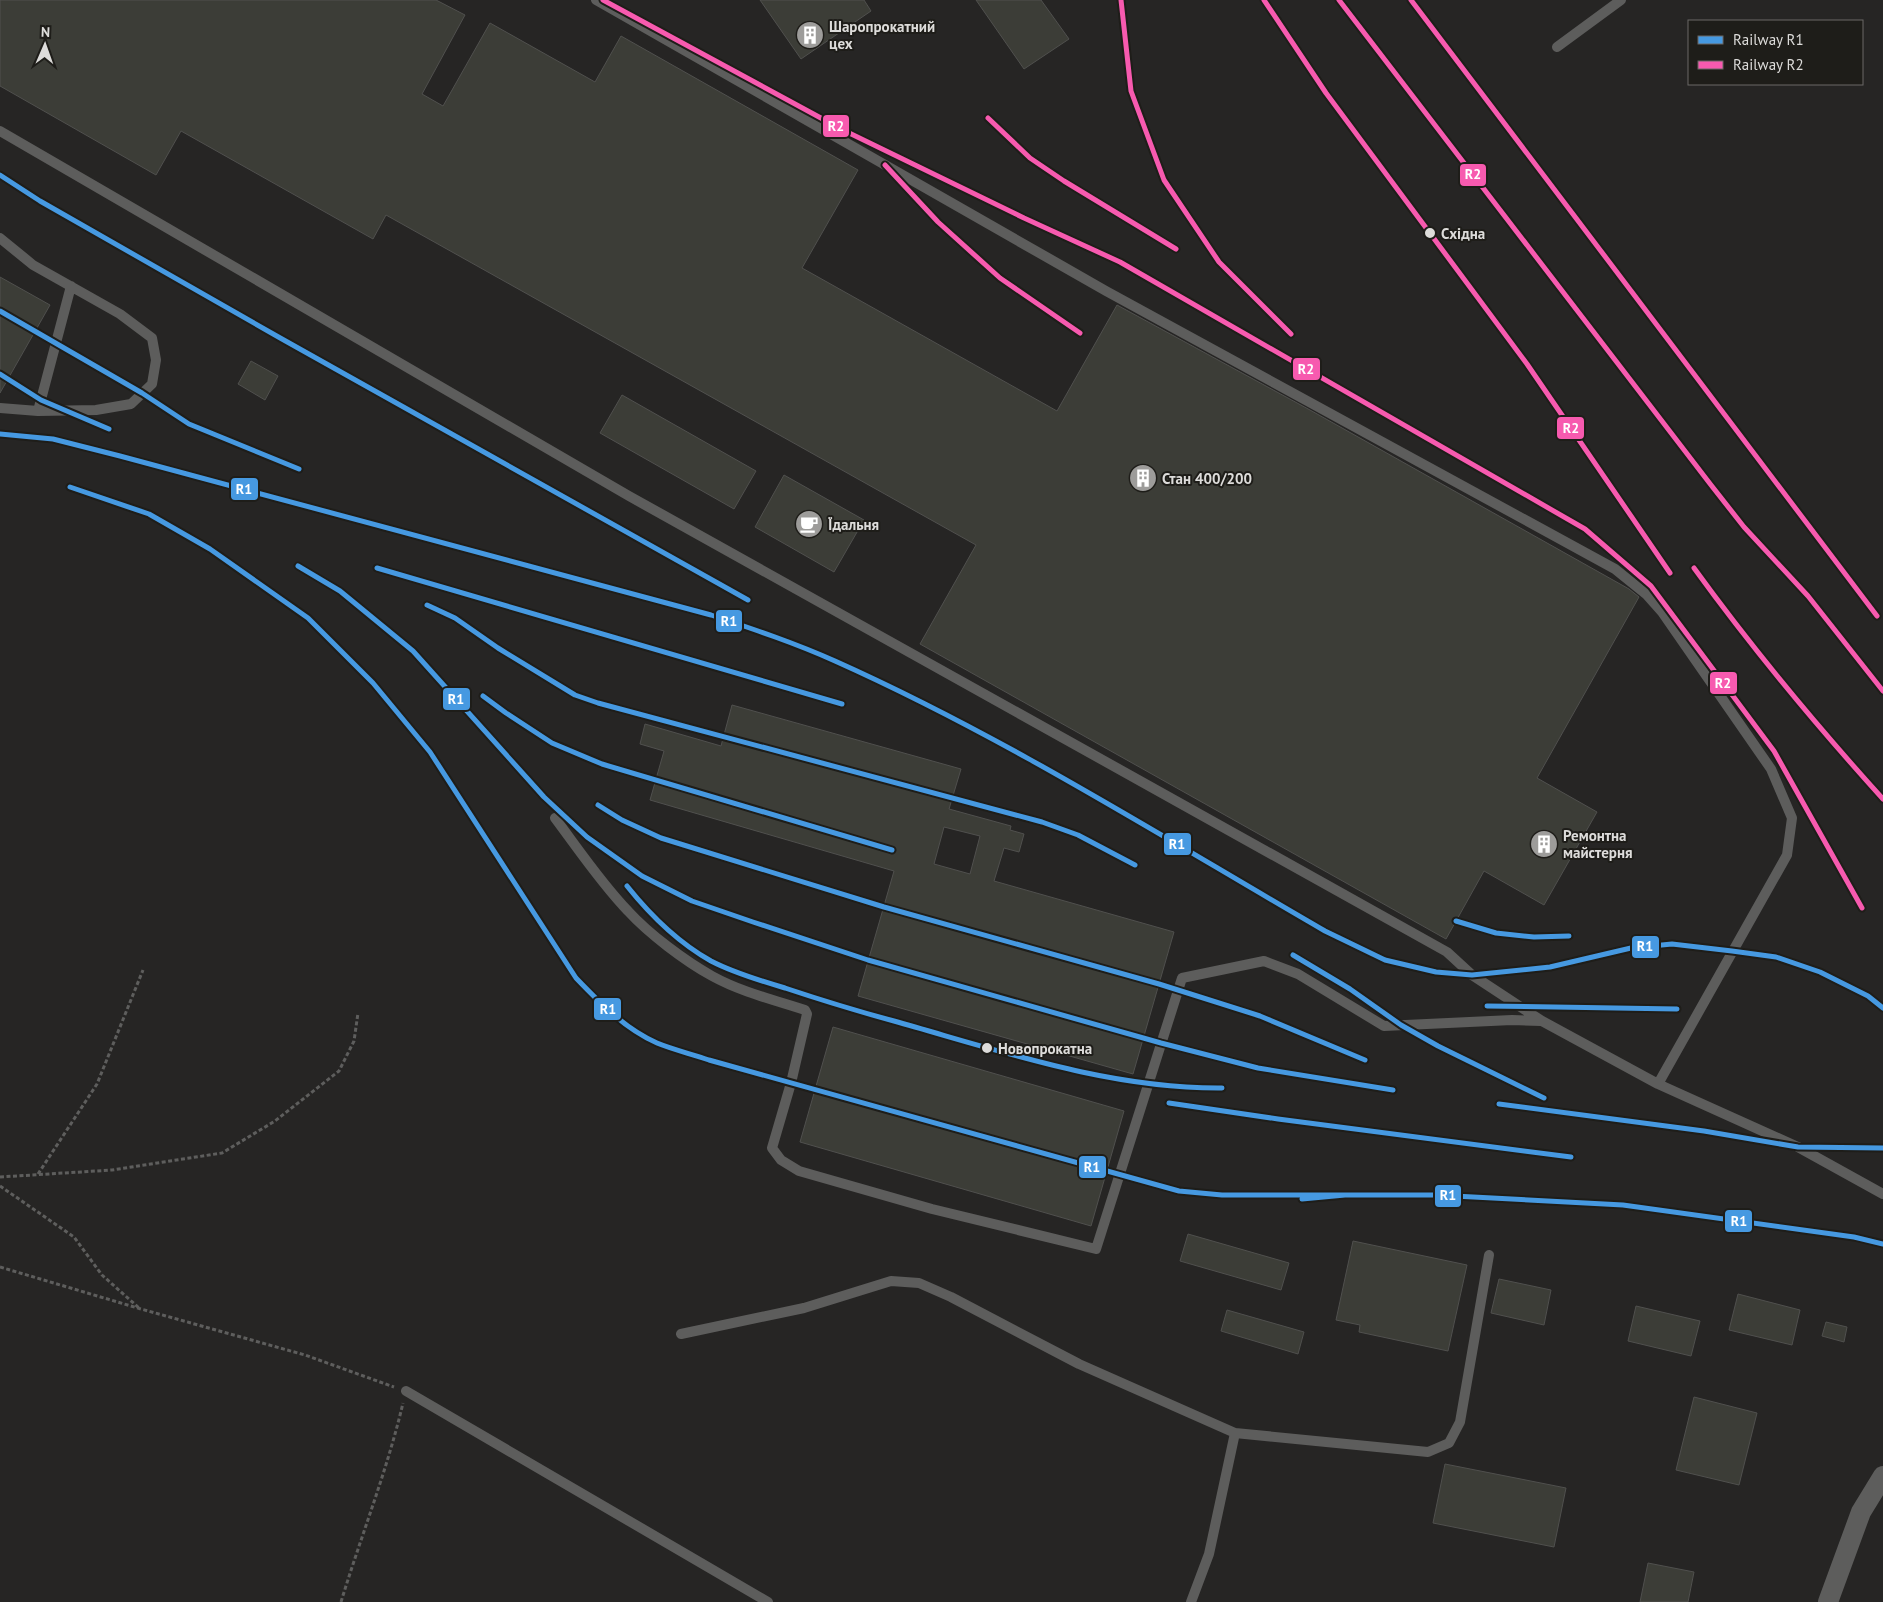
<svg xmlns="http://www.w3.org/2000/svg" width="1883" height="1602" font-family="'PT Sans',sans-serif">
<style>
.building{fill:#3c3d37;stroke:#50504e;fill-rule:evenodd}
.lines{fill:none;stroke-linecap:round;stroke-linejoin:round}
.path{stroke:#5e5e5d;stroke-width:3;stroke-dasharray:4 2.5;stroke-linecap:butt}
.lane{stroke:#5d5d5c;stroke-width:10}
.street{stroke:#5d5d5c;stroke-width:20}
.rail-1-casing{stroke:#1e1d19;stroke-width:9}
.rail-2-casing{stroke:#1e1d19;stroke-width:9}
.rail-1{stroke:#4699e1;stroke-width:5}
.rail-2{stroke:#f75aaf;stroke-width:5}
.stop-dot{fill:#dddcda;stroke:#1e1d19;stroke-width:2}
.labels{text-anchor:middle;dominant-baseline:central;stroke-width:4;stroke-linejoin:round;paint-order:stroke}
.poi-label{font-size:15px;font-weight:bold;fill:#dddcda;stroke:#1e1d19;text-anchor:start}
.stop-label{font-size:15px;font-weight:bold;fill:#dddcda;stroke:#1e1d19;text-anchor:start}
.line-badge{stroke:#1e1d19;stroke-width:2}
.badge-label{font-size:14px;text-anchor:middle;font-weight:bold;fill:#fff}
</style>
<rect width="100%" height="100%" fill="#262524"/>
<path class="building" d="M0,0H436L465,15L422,94L443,106L490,23L595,82L621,36L858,170L802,268L1057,411L1117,305L1310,410L1629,589L1639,597L1537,778L1597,812L1544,905L1484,871L1446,939L920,644L976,545L386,215L373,239L181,131L156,175L0,86Z
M760,0H864L871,11L801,59Z
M976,0H1041L1069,39L1024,69Z
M0,277L50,305L0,393Z
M251,361L278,376L265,400L238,384Z
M622,395L756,471L734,509L600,433Z
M784,475L864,520L834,572L755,527Z
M732,705L961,769L949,809L1011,826L1010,830L1024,834L1019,852L1004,848L994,881L1174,932L1133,1074L858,996L894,871L650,800L664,751L640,744L645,724L721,746ZM944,827L980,836L970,874L934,864Z
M833,1027L1124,1111L1091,1226L800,1142Z
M1188,1234L1289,1263L1281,1290L1180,1261Z
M1353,1241L1467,1265L1448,1351L1359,1332L1360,1325L1336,1320Z
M1499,1279L1551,1290L1544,1325L1491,1313Z
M1738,1294L1800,1310L1792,1345L1729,1330Z
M1636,1306L1700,1321L1691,1356L1628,1341Z
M1227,1310L1304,1332L1298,1354L1221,1331Z
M1826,1322L1847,1327L1844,1342L1822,1336Z
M1694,1397L1757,1413L1739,1485L1676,1470Z
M1445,1464L1566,1488L1554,1547L1433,1523Z
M1648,1563L1694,1572L1688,1602H1640Z"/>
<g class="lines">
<path class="path" d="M38,1174L97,1084L143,970
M0,1177L112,1170L222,1153L275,1121L339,1071L354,1041L358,1013
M0,1186L74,1237L102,1275L139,1308
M0,1267L141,1309L305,1355L394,1387
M341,1602C361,1536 387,1471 403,1403"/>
<path class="lane" d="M596,0L1106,291L1615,569L1646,594L1662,612L1771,769L1792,818L1787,855L1658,1084
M1557,47L1621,0
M0,131L629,496L1447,952L1472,975L1542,1021L1658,1084L1798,1147L1883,1194
M0,238L33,265L120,314L152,338L156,360L152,384L131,404L96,410L38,411L0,408
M38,411L71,286
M555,818C579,850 601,883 628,911C649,934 685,961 712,976C741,992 774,1000 805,1010L807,1014L791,1083L772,1148L781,1160L799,1171L932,1209L1096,1249L1182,978L1264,961L1298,974L1384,1026L1512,1020L1541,1021
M681,1334L804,1308L891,1281L919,1283L951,1297L1079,1364L1235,1433L1428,1452L1449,1443L1460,1422L1489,1255
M406,1391L768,1602
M1191,1602L1209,1554L1235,1433"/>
<path class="street" d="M1828,1602L1861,1512L1883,1476"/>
<g class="rail-1-casing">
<path id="rail-1" d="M0,175L40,201L282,339L748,600
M0,311L142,393L189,424L299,469
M0,374L41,400L109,429
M0,434L53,439L120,456L711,615C753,629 795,643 835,661C1005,737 1164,838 1325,931L1385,960L1436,972L1472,975L1550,967L1631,948L1672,944L1732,951L1776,957L1820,972L1868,996L1883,1008
M70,487L149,514L210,549L308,618L373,683L430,752L576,978C600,1003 625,1029 657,1043C674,1050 692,1054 709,1060L1179,1191L1222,1195H1345
M298,566L340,591L413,651L544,797L587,837L642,876L692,901L753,922L868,960L1161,1043L1258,1068L1393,1090
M377,568L842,704
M427,605L455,618L498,648L575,695L598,703L1042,822L1078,835L1135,865
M483,696L506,713L552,743L602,764L892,850
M598,805L622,820L661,838L884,907L1159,984L1260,1016L1365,1060
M627,886C651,916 677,942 711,961C734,973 761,981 785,988C821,1000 857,1011 894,1021C1001,1051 1110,1089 1222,1088
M1456,921L1496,933L1534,937L1569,936
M1293,955L1350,989L1401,1025L1438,1046L1544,1098
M1487,1006L1677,1009
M1169,1103L1278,1119L1571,1157
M1499,1104L1704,1131L1798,1147L1883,1148
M1302,1199L1345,1195H1435L1623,1205L1854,1237L1883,1244"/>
</g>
<g class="rail-2-casing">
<path id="rail-2" d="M603,0L843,130L1024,218L1120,262L1585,529L1651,586L1774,751L1862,908
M1121,0L1131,91L1164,180L1219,262L1291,334
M1264,0L1326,93L1527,364L1670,573
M1339,0L1711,485L1744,527L1808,596L1883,691
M1411,0L1877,616
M988,118L1030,158L1064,181L1176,249
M885,165L938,222L1000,278L1080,333
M1694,568C1752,648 1816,725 1883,799"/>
</g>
<use href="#rail-1" class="rail-1"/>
<use href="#rail-2" class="rail-2"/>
</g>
<defs>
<g id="building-disc" transform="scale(1.4375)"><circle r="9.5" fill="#9d9c9a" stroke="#1e1d19"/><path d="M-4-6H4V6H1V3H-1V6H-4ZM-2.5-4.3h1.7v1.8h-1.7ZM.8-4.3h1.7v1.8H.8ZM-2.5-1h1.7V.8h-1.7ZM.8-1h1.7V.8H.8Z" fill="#fff"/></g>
<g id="cafe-disc" transform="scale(1.4375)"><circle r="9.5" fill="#9d9c9a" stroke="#1e1d19"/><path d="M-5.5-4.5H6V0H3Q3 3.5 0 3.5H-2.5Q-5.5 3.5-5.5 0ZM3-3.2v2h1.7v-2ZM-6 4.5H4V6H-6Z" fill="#fff"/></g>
</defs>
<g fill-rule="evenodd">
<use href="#building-disc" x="810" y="35"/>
<use href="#building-disc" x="1143" y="478"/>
<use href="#cafe-disc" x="809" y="524"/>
<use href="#building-disc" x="1544" y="844"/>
</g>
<g class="stop-dot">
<circle cx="1430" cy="233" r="6"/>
<circle cx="987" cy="1048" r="6"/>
</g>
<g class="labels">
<g class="poi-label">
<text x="829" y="26">Шаропрокатний<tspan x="829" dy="17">цех</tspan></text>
<text x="1162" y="478">Стан 400/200</text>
<text x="828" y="524">Їдальня</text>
<text x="1563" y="835">Ремонтна<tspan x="1563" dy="17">майстерня</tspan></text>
</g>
<g class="stop-label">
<text x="1441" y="233">Східна</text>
<text x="998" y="1048">Новопрокатна</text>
</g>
</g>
<g class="line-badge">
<rect x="822" y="114" width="28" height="24" rx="5" fill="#f75aaf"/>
<rect x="1459" y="163" width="28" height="24" rx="5" fill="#f75aaf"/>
<rect x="1292" y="357" width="29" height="24" rx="5" fill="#f75aaf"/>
<rect x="1556" y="416" width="29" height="24" rx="5" fill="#f75aaf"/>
<rect x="230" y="477" width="29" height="24" rx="5" fill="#4699e1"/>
<rect x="715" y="609" width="28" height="24" rx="5" fill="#4699e1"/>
<rect x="1709" y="671" width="29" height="24" rx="5" fill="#f75aaf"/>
<rect x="442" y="687" width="29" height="24" rx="5" fill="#4699e1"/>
<rect x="1163" y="832" width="29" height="24" rx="5" fill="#4699e1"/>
<rect x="1631" y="935" width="29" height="24" rx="5" fill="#4699e1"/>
<rect x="593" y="997" width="29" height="24" rx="5" fill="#4699e1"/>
<rect x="1078" y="1155" width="29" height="24" rx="5" fill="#4699e1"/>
<rect x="1434" y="1184" width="28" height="24" rx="5" fill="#4699e1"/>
<rect x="1724" y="1209" width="29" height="24" rx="5" fill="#4699e1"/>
</g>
<g class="badge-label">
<text x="836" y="131">R2</text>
<text x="1473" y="179">R2</text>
<text x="1306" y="374">R2</text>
<text x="1571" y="433">R2</text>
<text x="244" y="494">R1</text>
<text x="729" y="626">R1</text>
<text x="1723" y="688">R2</text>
<text x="456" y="704">R1</text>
<text x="1177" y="849">R1</text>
<text x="1645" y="951">R1</text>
<text x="608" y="1014">R1</text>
<text x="1092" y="1172">R1</text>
<text x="1448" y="1200">R1</text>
<text x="1739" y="1226">R1</text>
</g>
<rect x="1688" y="20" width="175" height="65" fill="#1e1d19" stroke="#6a6966"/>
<rect x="1698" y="36" width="25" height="8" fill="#4699e1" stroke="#6a6966"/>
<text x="1733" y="45" font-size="15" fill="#dddcda">Railway R1</text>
<rect x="1698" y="61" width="25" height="8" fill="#f75aaf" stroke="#6a6966"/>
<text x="1733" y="70" font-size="15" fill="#dddcda">Railway R2</text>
<g transform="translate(45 45) rotate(2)" stroke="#1e1d19" stroke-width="4" paint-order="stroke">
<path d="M0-4L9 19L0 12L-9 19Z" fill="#dddcda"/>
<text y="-8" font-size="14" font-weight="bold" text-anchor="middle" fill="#dddcda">N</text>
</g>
</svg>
